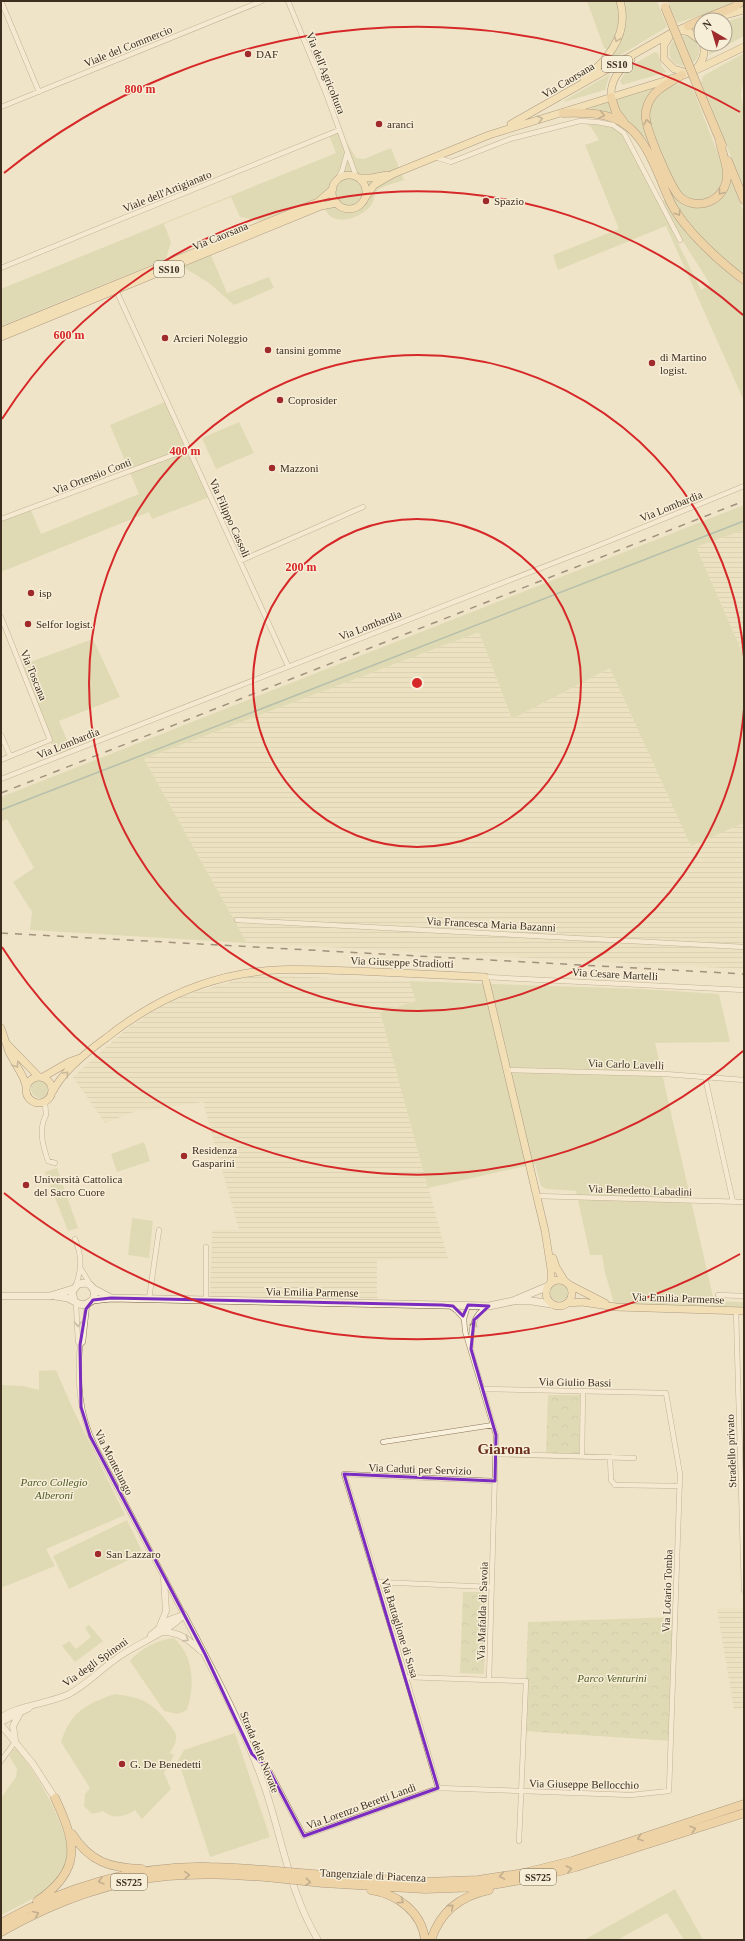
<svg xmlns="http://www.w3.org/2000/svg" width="745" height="1941" font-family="Georgia,serif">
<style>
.farmland{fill:url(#farmland-rules)}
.green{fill:#c9cf9b}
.park{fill:url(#park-crowns)}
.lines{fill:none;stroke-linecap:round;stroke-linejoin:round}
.stream{stroke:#6f938a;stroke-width:1.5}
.minor-casing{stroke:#8d765c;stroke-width:5.5}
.tertiary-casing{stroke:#8d765c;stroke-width:7}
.secondary-casing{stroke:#6f573f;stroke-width:8}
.primary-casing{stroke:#5b4430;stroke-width:8}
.trunk-casing{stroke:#5b4430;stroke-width:9}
.minor{stroke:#faf1dc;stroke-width:4.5}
.tertiary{stroke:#faf1dc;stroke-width:6}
.secondary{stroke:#faf1dc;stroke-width:7}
.primary{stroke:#f3d9a0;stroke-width:7}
.trunk{stroke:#eabe7c;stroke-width:8}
.rail{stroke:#3d2e20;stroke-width:1.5;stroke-dasharray:7 7;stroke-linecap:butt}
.trunk-bridge-casing{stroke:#5b4430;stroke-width:9;stroke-linecap:butt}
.trunk-bridge{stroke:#eabe7c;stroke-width:8}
.oneway{stroke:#988460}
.oneway2{stroke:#8b6f49}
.oneway3{stroke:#9c907e}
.marked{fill:none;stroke:#7b2cbf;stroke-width:3;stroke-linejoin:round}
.ring{fill:none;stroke:#d62828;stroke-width:2}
.poi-dot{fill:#9e2a2b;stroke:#f7eed8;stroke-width:1.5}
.labels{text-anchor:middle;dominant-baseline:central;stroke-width:3;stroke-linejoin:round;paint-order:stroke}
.shield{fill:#f7eed8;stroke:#756857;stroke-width:1}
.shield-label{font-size:10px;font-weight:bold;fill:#3d2e20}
.street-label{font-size:11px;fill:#3d2e20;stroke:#f7eed8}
.poi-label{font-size:11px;fill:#3d2e20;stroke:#f7eed8;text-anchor:start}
.park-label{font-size:11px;font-style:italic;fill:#4d5a26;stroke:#f7eed8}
.district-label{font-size:15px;font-weight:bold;fill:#6b2e1e;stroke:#f7eed8}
.centre{fill:#d62828;stroke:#f7eed8;stroke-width:2}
.ring-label{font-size:12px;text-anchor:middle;font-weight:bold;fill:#d62828;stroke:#f7eed8;stroke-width:3;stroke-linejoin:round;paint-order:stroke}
</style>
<defs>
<pattern id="farmland-rules" width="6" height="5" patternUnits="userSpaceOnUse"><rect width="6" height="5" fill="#e6deb5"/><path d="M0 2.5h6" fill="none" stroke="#c6bf9b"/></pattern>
<pattern id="park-crowns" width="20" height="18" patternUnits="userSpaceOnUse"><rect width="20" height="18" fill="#c9cf9b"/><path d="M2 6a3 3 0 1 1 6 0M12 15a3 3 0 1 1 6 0" fill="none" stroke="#aeb285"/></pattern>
</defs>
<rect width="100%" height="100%" fill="#f0e4c8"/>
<path class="farmland" d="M744,530V656L696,547Z
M479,632L512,719L610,668L691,845L744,823V969L247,943L144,759Z
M256,975L409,981L416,1001L380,1012L448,1259L377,1260V1298L210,1297L212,1230H239L203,1102L142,1111L141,1109L105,1123L73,1077L122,1033L148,1014L184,995Z
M744,1608V1708L734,1709L717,1609Z"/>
<path class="green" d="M587,1H618C620,20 618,33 609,50L604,48Z
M623,1H657L667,27L609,62L608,61C621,46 628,21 623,1Z
M667,1H738L727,7L677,23Z
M744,16V36L709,55L710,44H725V22Z
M669 51a15 15 0 1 1 30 0a15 15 0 1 1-30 0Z
M655,52L658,53L662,67L667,72L622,85L620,81C627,66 641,60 655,52Z
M744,53V75L741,95L744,112V189L701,83L703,76Z
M610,74L605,90L564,102L565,100Z
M683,82L692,87L722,164L724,178L719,191L707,199L694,201L684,196L675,187L648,120L650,104L655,97L670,87Z
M655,88L644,106L671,190L705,206L731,180L744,212V276C715,252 688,229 670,195C661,178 657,158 647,141C636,124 624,123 615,101L617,99Z
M607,102L610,103L611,113L591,109L592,107Z
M580,120L613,125L625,134L701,290L710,284L682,240L662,201L666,199L730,274L744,286V401L666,226L558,270L553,255L619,229L585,145L599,140L591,127Z
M339,130L356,158L364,159L391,148L404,180C396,183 385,185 378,190C374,194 374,200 372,204C364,216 342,225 330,216C325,211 322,203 319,197L260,221L240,217L231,197L164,224L171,242L166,259L1,326V289L336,153L329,135Z
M211,255L227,293L269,277L274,288L234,305L209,283L183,267Z
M167,401L210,497L152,519L149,512L1,572V520L30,508L41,534L139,494L110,425Z
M239,422L254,453L216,469L202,438Z
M744,505V530L696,547L744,656V823L691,846L610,668L512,719L479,632L144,759L247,943L30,930L32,912L13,882L34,868L7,819L1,822V797Z
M93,639L120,697L59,721L72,752L57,757L19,666Z
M409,981L643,989L719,994L730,1042L655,1043L714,1301L744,1302V1310L614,1304L605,1272L602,1255H590L576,1191L546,1189L541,1186L535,1164L428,1188L380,1012L416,1001Z
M31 1089a9 9 0 1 1 18 0a9 9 0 1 1-18 0Z
M144,1142L150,1161L117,1172L111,1154Z
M57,1168L78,1228L68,1231L45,1172Z
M132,1218L153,1221L149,1258L128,1255Z
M550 1292a9 9 0 1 1 18 0a9 9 0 1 1-18 0Z
M56,1370L72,1407L125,1515L46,1549L55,1566L1,1588V1385L23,1386L39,1390V1371Z
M127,1520L143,1553L69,1589L53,1556Z
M89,1625L103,1641L75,1662L62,1646L69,1641L76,1649L91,1637L85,1628Z
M174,1638C194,1656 195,1685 187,1710L178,1714L164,1711L130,1661C141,1648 157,1640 174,1638Z
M115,1694C144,1698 152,1702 170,1725C173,1730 177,1733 176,1739C176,1744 172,1749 170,1753L174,1755L164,1773L171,1789L142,1819L135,1810C124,1817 114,1820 103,1811L92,1814L84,1806L85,1794L90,1788L61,1742C71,1712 85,1704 115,1694Z
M235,1733L270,1837L210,1857L178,1760L184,1750Z
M14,1749H17C31,1768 44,1787 54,1809C66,1837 77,1855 53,1883C40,1897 18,1906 1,1915V1798L16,1777L17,1769L9,1756Z
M675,1889L703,1940H684L667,1913L617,1940H584Z"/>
<path class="park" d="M548,1395H580L579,1456L546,1453Z
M463,1592H487L484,1674L460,1673Z
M674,1617L671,1741L524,1731L528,1622Z"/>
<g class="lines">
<path class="stream" d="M1,810L744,521"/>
<g class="minor-casing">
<path id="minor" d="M1,1L39,92
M288,1L327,96L356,176
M1,107L262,1
M435,157L451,162L510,139L580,121L597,122L613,125L624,133L680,240
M337,180L342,171L347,153
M1,268L339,130
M116,290L288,666
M1,519L189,449
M240,561L363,507
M1,617L50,740L1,760
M1,735L10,756
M1,779L597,546L744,486
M237,920L744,947
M485,977L744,990
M507,1070L665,1074L744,1080
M705,1077L733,1202
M45,1102L46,1115C38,1130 43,1146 48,1161L55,1163
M536,1196L744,1202
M75,1239C82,1256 82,1268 76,1285
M81,1269L90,1284
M718,1295L744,1296
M149,1299L159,1230
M206,1301V1247
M76,1303L78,1342L80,1345C77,1381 79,1414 95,1446L184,1615
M468,1305L464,1319L465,1331L496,1435L489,1680L526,1681L519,1841
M450,1306L457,1311L464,1319
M736,1311L744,1590
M80,1345L83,1342L87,1305
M471,1346C471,1331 472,1315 487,1307
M383,1442L493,1425
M495,1454L634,1458
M582,1456L583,1391
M610,1457L611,1480L615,1485L680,1486
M377,1582L491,1587
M406,1677L489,1680
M254,1755L269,1770L304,1836L438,1788L631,1795L669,1791L680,1474L666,1393L483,1389
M1,1761L15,1742
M438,1788L406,1677L344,1474L495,1481"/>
</g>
<g class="tertiary-casing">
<path id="tertiary" d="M184,1615C213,1670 243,1726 264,1785C282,1837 289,1892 318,1940
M160,1626L166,1611L164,1579
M163,1632C180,1632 189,1640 201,1651
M151,1635L169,1620L183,1615
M1,1718C12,1707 51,1703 69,1694C88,1684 103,1667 120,1656C141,1642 166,1633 184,1615
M1,1722L29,1708
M1,1725L33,1764L55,1798
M15,1740L13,1726L19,1715"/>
</g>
<g class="secondary-casing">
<path id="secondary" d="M94,1289L111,1298
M1,1296H50L73,1289
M55,1296L68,1298L79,1304L85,1305L93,1300C96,1293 94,1287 87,1283L78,1284L72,1292L74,1300
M93,1300L111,1298L489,1306L513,1301L546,1287
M518,1301H532L551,1304"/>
</g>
<g class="primary-casing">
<path id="primary" d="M715,18L744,10
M679,30L689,32L701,41
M671,34L664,45V59L674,69L688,73
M695,70C702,63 706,54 703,44
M584,79C608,60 630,34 620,1
M611,97C610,82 619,69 631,60
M511,124L673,32L693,24
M332 192a17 17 0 1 1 34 0a17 17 0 1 1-34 0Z
M359,178H371L387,175
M365,198L374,185L393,174L489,135L690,73L744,47
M1,331L318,202L333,189
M1,337L321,206L337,203
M1,1028L9,1052L23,1077L26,1086
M7,1044L38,1076
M26 1090a13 13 0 1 1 26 0a13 13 0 1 1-26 0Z
M43,1077L69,1062L80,1058
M53,1091C63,1071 88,1051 106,1038C146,1006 192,983 242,974C280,967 319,970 357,971C400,973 442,975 485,977L545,1231L551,1269V1282
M553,1258L556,1267L564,1280
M546 1293a13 13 0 1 1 26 0a13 13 0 1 1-26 0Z
M570,1285L605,1303
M568,1303L582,1302L616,1307L744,1311"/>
</g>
<g class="trunk-casing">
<path id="trunk" d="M702,20L734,7L742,1
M688,26L701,20
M682,75C669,83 653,90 648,104C646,109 645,114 646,119C647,132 671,189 680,197C697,212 725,201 727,177C728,166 722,153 720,142
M701,95L722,145
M611,97L616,112L623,121
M563,113C619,111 636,122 658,173C664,186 668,200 676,212C694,239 718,260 744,280
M728,161L744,200
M72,1834C90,1862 110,1868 142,1869
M324,1875L424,1882L478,1880L524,1873L572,1861L744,1804
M323,1883L425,1889L480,1887L533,1878L576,1867L744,1813
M371,1890C397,1894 422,1912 425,1940
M37,1901C83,1870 76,1843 55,1798
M1,1923C64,1887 137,1865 210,1867C228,1867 247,1869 265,1870
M1,1932C52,1903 109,1881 168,1876C201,1873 233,1875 266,1877
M431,1940C440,1912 460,1896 489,1890"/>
</g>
<use href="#minor" class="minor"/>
<use href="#tertiary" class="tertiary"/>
<use href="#secondary" class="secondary"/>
<use href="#primary" class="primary"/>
<use href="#trunk" class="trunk"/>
<path class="rail" d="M1,793L744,501
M1,933L744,974"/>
<g class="trunk-bridge-casing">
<path id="trunk-bridge" d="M665,7L701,95
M265,1870L324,1875
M266,1877L323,1883"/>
</g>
<use href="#trunk-bridge" class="trunk-bridge"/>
</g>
<defs><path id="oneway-chevron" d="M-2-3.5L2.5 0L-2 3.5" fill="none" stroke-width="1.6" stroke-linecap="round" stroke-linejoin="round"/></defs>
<g class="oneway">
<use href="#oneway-chevron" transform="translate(617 39) rotate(110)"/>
<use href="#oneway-chevron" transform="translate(540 119) rotate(-16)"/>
<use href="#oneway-chevron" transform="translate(16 1065) rotate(57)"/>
<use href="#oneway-chevron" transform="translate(66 1074) rotate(-45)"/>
</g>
<g class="oneway2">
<use href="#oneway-chevron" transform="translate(602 115) rotate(11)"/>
<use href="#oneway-chevron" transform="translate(647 122) rotate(-100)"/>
<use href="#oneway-chevron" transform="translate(721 192) rotate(127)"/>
<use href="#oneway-chevron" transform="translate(678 213) rotate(57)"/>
<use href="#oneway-chevron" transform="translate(693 1829) rotate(-18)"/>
<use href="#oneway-chevron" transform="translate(640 1838) rotate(162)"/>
<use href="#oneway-chevron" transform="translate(569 1869) rotate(-14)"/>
<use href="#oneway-chevron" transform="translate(187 1875) rotate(-3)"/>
<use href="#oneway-chevron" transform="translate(502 1876) rotate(170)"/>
<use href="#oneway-chevron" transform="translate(101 1881) rotate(165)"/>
<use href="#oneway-chevron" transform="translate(308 1882) rotate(6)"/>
<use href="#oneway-chevron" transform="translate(401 1901) rotate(36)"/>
<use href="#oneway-chevron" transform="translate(451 1907) rotate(-40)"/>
<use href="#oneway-chevron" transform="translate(36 1914) rotate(-23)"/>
</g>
<g class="oneway3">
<use href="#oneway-chevron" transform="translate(78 1324) rotate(88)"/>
<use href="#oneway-chevron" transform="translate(474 1324) rotate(-76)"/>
<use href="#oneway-chevron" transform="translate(186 1639) rotate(33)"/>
</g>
<path d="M0 0H745V1941H0ZM111,1298L442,1305L453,1306L463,1316L468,1305L489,1306L474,1320L471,1349L496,1435L495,1481L344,1474L438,1788L304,1836L269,1770L252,1754L205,1654L90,1436L81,1407L80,1345L86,1309L93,1300Z" fill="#f0e4c8" fill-opacity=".55" fill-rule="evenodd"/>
<path class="marked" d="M111,1298L442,1305L453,1306L463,1316L468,1305L489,1306L474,1320L471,1349L496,1435L495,1481L344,1474L438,1788L304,1836L269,1770L252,1754L205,1654L90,1436L81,1407L80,1345L86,1309L93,1300Z"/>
<g class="ring">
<circle cx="417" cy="683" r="164"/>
<path d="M744 709A328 328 0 1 1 744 657"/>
<path d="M743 1051A492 492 0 0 1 2 947M2 419A492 492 0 0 1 743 315"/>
<path d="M740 1254A656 656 0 0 1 4 1193M4 173A656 656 0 0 1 740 112"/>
</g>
<g class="poi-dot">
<circle cx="248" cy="54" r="4"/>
<circle cx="379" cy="124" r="4"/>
<circle cx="486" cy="201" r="4"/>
<circle cx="165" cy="338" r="4"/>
<circle cx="268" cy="350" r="4"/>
<circle cx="652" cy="363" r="4"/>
<circle cx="280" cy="400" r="4"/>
<circle cx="272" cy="468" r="4"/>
<circle cx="31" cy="593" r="4"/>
<circle cx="28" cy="624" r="4"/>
<circle cx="184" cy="1156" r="4"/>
<circle cx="26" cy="1185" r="4"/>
<circle cx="98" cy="1554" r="4"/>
<circle cx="122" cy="1764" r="4"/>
</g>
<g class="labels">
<g class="shield">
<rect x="602" y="56" width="30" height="16" rx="3"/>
<rect x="154" y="261" width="30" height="16" rx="3"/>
<rect x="520" y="1869" width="36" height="16" rx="3"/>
<rect x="111" y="1874" width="36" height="16" rx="3"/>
</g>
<g class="shield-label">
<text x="617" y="64">SS10</text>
<text x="169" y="269">SS10</text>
<text x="538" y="1877">SS725</text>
<text x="129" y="1882">SS725</text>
</g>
<g class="street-label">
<text transform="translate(128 46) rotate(-22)">Viale del Commercio</text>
<text transform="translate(326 73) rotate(68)">Via dell'Agricoltura</text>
<text transform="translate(568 80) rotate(-31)">Via Caorsana</text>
<text transform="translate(167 191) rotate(-22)">Viale dell'Artigianato</text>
<text transform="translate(220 236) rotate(-22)">Via Caorsana</text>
<text transform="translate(92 476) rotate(-21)">Via Ortensio Conti</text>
<text transform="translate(671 506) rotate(-22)">Via Lombardia</text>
<text transform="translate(230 518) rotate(66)">Via Filippo Cassoli</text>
<text transform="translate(370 625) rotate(-21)">Via Lombardia</text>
<text transform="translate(34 675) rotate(68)">Via Toscana</text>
<text transform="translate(68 743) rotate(-22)">Via Lombardia</text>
<text transform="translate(491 924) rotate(3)">Via Francesca Maria Bazanni</text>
<text transform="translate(402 962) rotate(2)">Via Giuseppe Stradiotti</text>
<text transform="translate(615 974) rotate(3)">Via Cesare Martelli</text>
<text transform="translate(626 1064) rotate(2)">Via Carlo Lavelli</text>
<text transform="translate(640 1190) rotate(2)">Via Benedetto Labadini</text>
<text transform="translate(312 1292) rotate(1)">Via Emilia Parmense</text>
<text transform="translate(678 1298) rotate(2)">Via Emilia Parmense</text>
<text transform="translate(575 1382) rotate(1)">Via Giulio Bassi</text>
<text transform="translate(731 1451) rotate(-92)">Stradello privato</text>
<text transform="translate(114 1462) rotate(63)">Via Montelungo</text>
<text transform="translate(420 1469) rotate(2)">Via Caduti per Servizio</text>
<text transform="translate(667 1591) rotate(-88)">Via Lotario Tomba</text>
<text transform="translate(482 1611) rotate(-88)">Via Mafalda di Savoia</text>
<text transform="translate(400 1628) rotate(73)">Via Battaglione di Susa</text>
<text transform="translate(95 1662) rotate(-35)">Via degli Spinoni</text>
<text transform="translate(260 1752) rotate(68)">Strada delle Novate</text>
<text transform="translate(584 1784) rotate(1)">Via Giuseppe Bellocchio</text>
<text transform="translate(361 1806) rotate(-20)">Via Lorenzo Beretti Landi</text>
<text transform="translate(373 1875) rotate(3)">Tangenziale di Piacenza</text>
</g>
<g class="poi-label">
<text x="256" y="54">DAF</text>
<text x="387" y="124">aranci</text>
<text x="494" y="201">Spazio</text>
<text x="173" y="338">Arcieri Noleggio</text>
<text x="276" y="350">tansini gomme</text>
<text x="660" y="357">di Martino<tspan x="660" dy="13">logist.</tspan></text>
<text x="288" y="400">Coprosider</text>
<text x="280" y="468">Mazzoni</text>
<text x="39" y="593">isp</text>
<text x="36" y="624">Selfor logist.</text>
<text x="192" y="1150">Residenza<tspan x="192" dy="13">Gasparini</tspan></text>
<text x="34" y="1179">Università Cattolica<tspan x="34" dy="13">del Sacro Cuore</tspan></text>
<text x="106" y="1554">San Lazzaro</text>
<text x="130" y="1764">G. De Benedetti</text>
</g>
<g class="park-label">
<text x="54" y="1482">Parco Collegio<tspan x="54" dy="13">Alberoni</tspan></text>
<text x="612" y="1678">Parco Venturini</text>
</g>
<g class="district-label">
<text x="504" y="1449">Giarona</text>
</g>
</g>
<circle cx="417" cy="683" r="6" class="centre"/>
<g class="ring-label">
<text x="140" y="93">800 m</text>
<text x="69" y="339">600 m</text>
<text x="185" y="455">400 m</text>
<text x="301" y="571">200 m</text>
</g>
<rect width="745" height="1941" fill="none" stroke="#3d2e20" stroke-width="4"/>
<g transform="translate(713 32) rotate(322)"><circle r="19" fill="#f7eed8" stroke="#ada18e"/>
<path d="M0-3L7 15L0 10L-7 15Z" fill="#9e2a2b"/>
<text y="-6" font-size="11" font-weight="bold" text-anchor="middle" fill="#3d2e20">N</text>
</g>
</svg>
